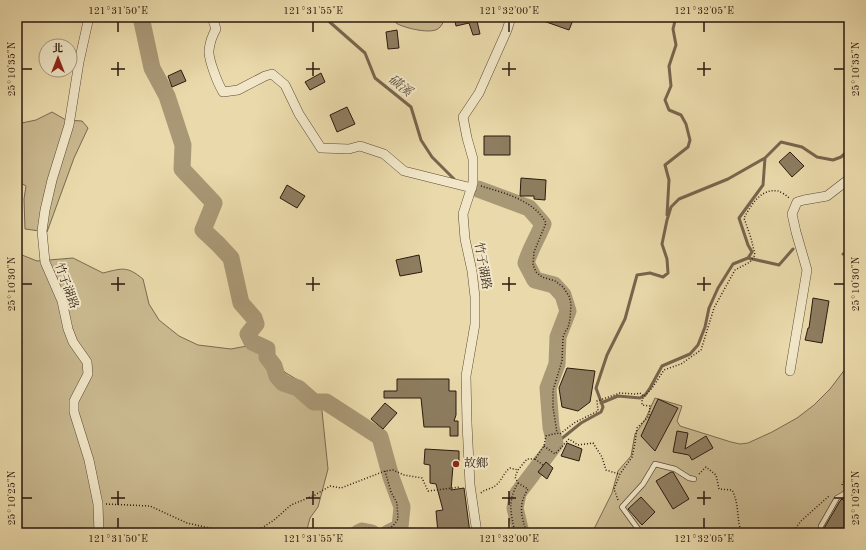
<svg xmlns="http://www.w3.org/2000/svg" width="866" height="550" font-family="'Old Standard TT','Noto Serif TC',serif">
<style>
.green{fill:#cab990;stroke:#7a6950}
.lines{fill:none;stroke-linecap:round;stroke-linejoin:round}
.stream{stroke:#77654d;stroke-width:3}
.river{stroke:#a99876;stroke-width:17}
.building{fill:#8e7d60;stroke:#2b190f}
.service-casing{stroke:#5b4936;stroke-width:6}
.minor-casing{stroke:#5b4936;stroke-width:10}
.path{stroke:#2b190f;stroke-width:1.5;stroke-dasharray:1 2;stroke-linecap:butt}
.service{stroke:#f1e7c8;stroke-width:4.5}
.minor{stroke:#f1e7c8;stroke-width:9}
.ticks{fill:none;stroke:#2b190f;stroke-width:1.5}
.poi-dot{fill:#8f2418;stroke:#f1e7c8;stroke-width:1.5}
.labels{text-anchor:middle;dominant-baseline:central;stroke-width:4;stroke-linejoin:round;paint-order:stroke}
.street-label{font-size:12px;fill:#2b190f;stroke:#f1e7c8}
.poi-label{font-size:12px;fill:#2b190f;stroke:#f1e7c8;text-anchor:start}
.water-label{font-size:13px;font-style:italic;fill:#5d4c38;stroke:#f1e7c8}
.neatline{fill:none;stroke:#2b190f;stroke-width:1.5}
.ticks-label{font-size:10px;text-anchor:middle;fill:#2b190f}
</style>
<rect width="100%" height="100%" fill="#eadaab"/>
<filter id="stains"><feTurbulence type="fractalNoise" baseFrequency=".005" numOctaves="4"/><feColorMatrix values="0 0 0 0 .2 0 0 0 0 .09 0 0 0 0 .02 0 0 0 .5 -.17"/></filter>
<radialGradient id="worn" r=".72"><stop offset=".6" stop-color="#630" stop-opacity="0"/><stop offset="1" stop-color="#630" stop-opacity=".3"/></radialGradient>
<path class="green" d="M395,17H446C444,20 442,26 439,28C432,35 404,28 396,23Z
M52,112L66,120L82,121L88,128L74,158L47,232L25,229L24,199L26,186L17,181V124L36,120Z
M17,253L37,261L73,258L103,273C123,268 127,266 143,279L149,304L159,320L179,336L198,345L231,349L247,346L260,349L286,373L303,383L317,396L322,411L328,469L318,507L310,518L306,533H17V351L22,343L20,327L17,325Z
M849,364V533H592L612,493L618,471L631,456L635,434L645,420L655,398L682,406L677,421L680,426L731,442L740,444L748,443L772,432L797,418L814,405L830,389Z"/>
<g class="lines">
<path class="stream" d="M324,17L365,53L375,78L411,107L421,140L432,157L454,179
M667,215L669,180L665,165L688,147L690,140L686,124L681,115L669,110L665,100L671,86L669,66L676,45L673,29L676,17
M843,254H849
M748,258L752,252L748,245L739,218L763,185L765,158
M601,403L618,396L640,398L645,395L650,388L662,366L690,354L698,345L705,327L709,308L718,288L733,264L748,258L779,265L793,249
M555,444L581,423L601,412L603,407L596,388L607,355L625,319L637,275L650,273L663,277L668,273L667,259L662,244L667,220L671,207L679,199L728,179L765,158L781,142L802,147L817,157L833,160L841,157L849,150"/>
<path class="river" d="M141,17L152,68L167,96L183,145L182,169L214,203L203,230L218,244L231,258L241,303L254,318L256,324L248,334L252,342L267,349V357L274,366L277,376L283,383L298,388L314,402H326L380,437L391,477L402,507L400,527L388,533
M478,189L529,208L543,224C538,237 530,249 526,263L535,280L554,285L563,295L568,311L558,337L557,364L548,388L551,427L555,444L518,493L515,508L521,533
M358,533L362,531L372,533"/>
</g>
<path class="building" d="M454,17H482V19L477,21L480,34L473,35L469,23L456,26Z
M535,17H569L568,19L573,20L569,30L535,18Z
M397,30L399,48L388,49L386,32Z
M181,70L186,81L172,87L168,76Z
M321,73L325,82L310,90L305,82Z
M347,107L355,124L337,132L330,115Z
M484,136H510V155H484Z
M790,152L804,166L792,177L779,162Z
M521,178L546,180L545,200L534,199V196H520Z
M287,185L305,196L297,208L280,198Z
M419,255L422,272L400,276L396,260Z
M813,298L829,301L822,343L805,340L808,328H809Z
M567,368L595,371L590,402L578,411L562,407L559,388Z
M397,379H449V391H456V415L454,421H458V436H450V427H424L421,398H384V391H397Z
M658,399L678,408L655,451L641,436Z
M385,403L397,413L383,429L371,419Z
M677,431L688,433L685,449L706,436L713,448L692,460L689,455L673,452Z
M567,443L582,449L579,461L561,456Z
M425,449L459,451V466H453L451,490L464,488L470,533H438L436,511L443,510L436,484L430,483V465L424,464Z
M546,462L553,468L547,479L538,472Z
M671,472H673L689,499L673,509L656,481Z
M641,497L655,512L642,525L628,509Z
M842,499L849,504V533H828L823,530L840,501Z"/>
<g class="lines">
<g class="service-casing">
<path id="service" d="M821,526L837,498L844,494L849,489
M641,533L622,507L643,484L655,464L675,469L689,478L694,479"/>
</g>
<g class="minor-casing">
<path id="minor" d="M89,17L79,62L69,125L52,180L45,210L42,231L45,262L62,301L68,329L73,342L87,362L88,374L74,401V412L89,460L98,504L99,533
M212,17L216,29C212,36 210,42 209,50C208,59 218,84 223,92L238,90L265,76L272,74L285,85L299,114L321,148L349,149L360,146L384,154L404,171L472,188
M790,371L807,270L796,232L792,214L797,202L804,200L827,196L849,179
M477,533L470,485L467,423L466,376L475,324V297L472,271L465,239L463,214L473,183V159L467,138L463,117L479,93L507,30L511,17"/>
</g>
<path class="path" d="M481,186C504,193 534,200 546,223L534,252L533,265L536,272L542,277L555,281L563,287L569,296L571,304L570,319L568,328L566,330L563,337L562,361L553,390V407L557,433
M544,446L555,454L569,439L578,445L593,443L602,457L606,470L619,474
M535,459L543,465
M699,474L706,467L716,475L719,489L732,490C740,505 736,521 742,533
M518,483L528,489C518,505 521,516 527,533
M842,485L849,472
M481,493C485,489 491,489 495,486C502,481 503,473 510,468L518,470
M618,500L614,489L620,474L632,457L635,443L637,428L649,416L650,406L642,405V399L652,388L664,370L681,364L701,350L714,308L735,270L750,262L755,255L751,238L744,218C751,205 761,188 778,191C781,192 786,195 789,198
M106,504L150,506L187,523L232,533
M254,533L274,520L291,505L315,495L330,486L341,488L385,471L393,470L404,475L422,478L428,491L460,487
M352,533L356,529L368,528L386,530L393,526L398,519L397,503L391,492L385,471
M515,533C511,513 507,502 518,483L515,477L518,470L527,459H535L544,446L546,436L557,433L560,434L574,423L598,411L597,401L620,393L636,394L640,393L644,396
M792,533L801,521L829,496"/>
<use href="#service" class="service"/>
<use href="#minor" class="minor"/>
</g>
<path class="ticks" d="M118,22V32M313,22V32M509,22V32M704,22V32M118,62V76M313,62V76M509,62V76M704,62V76M22,69H32M111,69H125M306,69H320M502,69H516M697,69H711M834,69H844M118,277V291M313,277V291M509,277V291M704,277V291M22,284H32M111,284H125M306,284H320M502,284H516M697,284H711M834,284H844M118,491V505M313,491V505M509,491V505M704,491V505M22,498H32M111,498H125M306,498H320M502,498H516M697,498H711M834,498H844M118,518V528M313,518V528M509,518V528M704,518V528"/>
<circle class="poi-dot" cx="456" cy="464" r="4"/>
<g class="labels">
<g class="street-label">
<text transform="translate(482 266) rotate(80)">竹子湖路</text>
<text transform="translate(66 286) rotate(70)">竹子湖路</text>
</g>
<g class="poi-label">
<text x="464" y="464">故鄉</text>
</g>
<g class="water-label">
<text transform="translate(400 86) rotate(38)">磺溪</text>
</g>
</g>
<rect width="866" height="550" fill="none" stroke="#eadaab" stroke-width="44"/>
<g transform="translate(58 58)"><circle r="19" fill="#f1e7c8" stroke="#a2957e"/>
<path d="M0-3L7 15L0 10L-7 15Z" fill="#8f2418"/>
<text y="-6" font-size="11" font-weight="bold" text-anchor="middle" fill="#2b190f">北</text>
</g>
<rect x="22" y="22" width="822" height="506" class="neatline"/>
<g class="ticks-label">
<text x="118" y="14">121°31'50"E</text>
<text x="313" y="14">121°31'55"E</text>
<text x="509" y="14">121°32'00"E</text>
<text x="704" y="14">121°32'05"E</text>
<text transform="translate(11 69) rotate(-90)" y="4">25°10'35"N</text>
<text transform="translate(855 69) rotate(-90)" y="4">25°10'35"N</text>
<text transform="translate(11 284) rotate(-90)" y="4">25°10'30"N</text>
<text transform="translate(855 284) rotate(-90)" y="4">25°10'30"N</text>
<text transform="translate(11 498) rotate(-90)" y="4">25°10'25"N</text>
<text transform="translate(855 498) rotate(-90)" y="4">25°10'25"N</text>
<text x="118" y="542">121°31'50"E</text>
<text x="313" y="542">121°31'55"E</text>
<text x="509" y="542">121°32'00"E</text>
<text x="704" y="542">121°32'05"E</text>
</g>
<rect width="100%" height="100%" filter="url(#stains)"/>
<rect width="100%" height="100%" fill="url(#worn)"/>
</svg>
